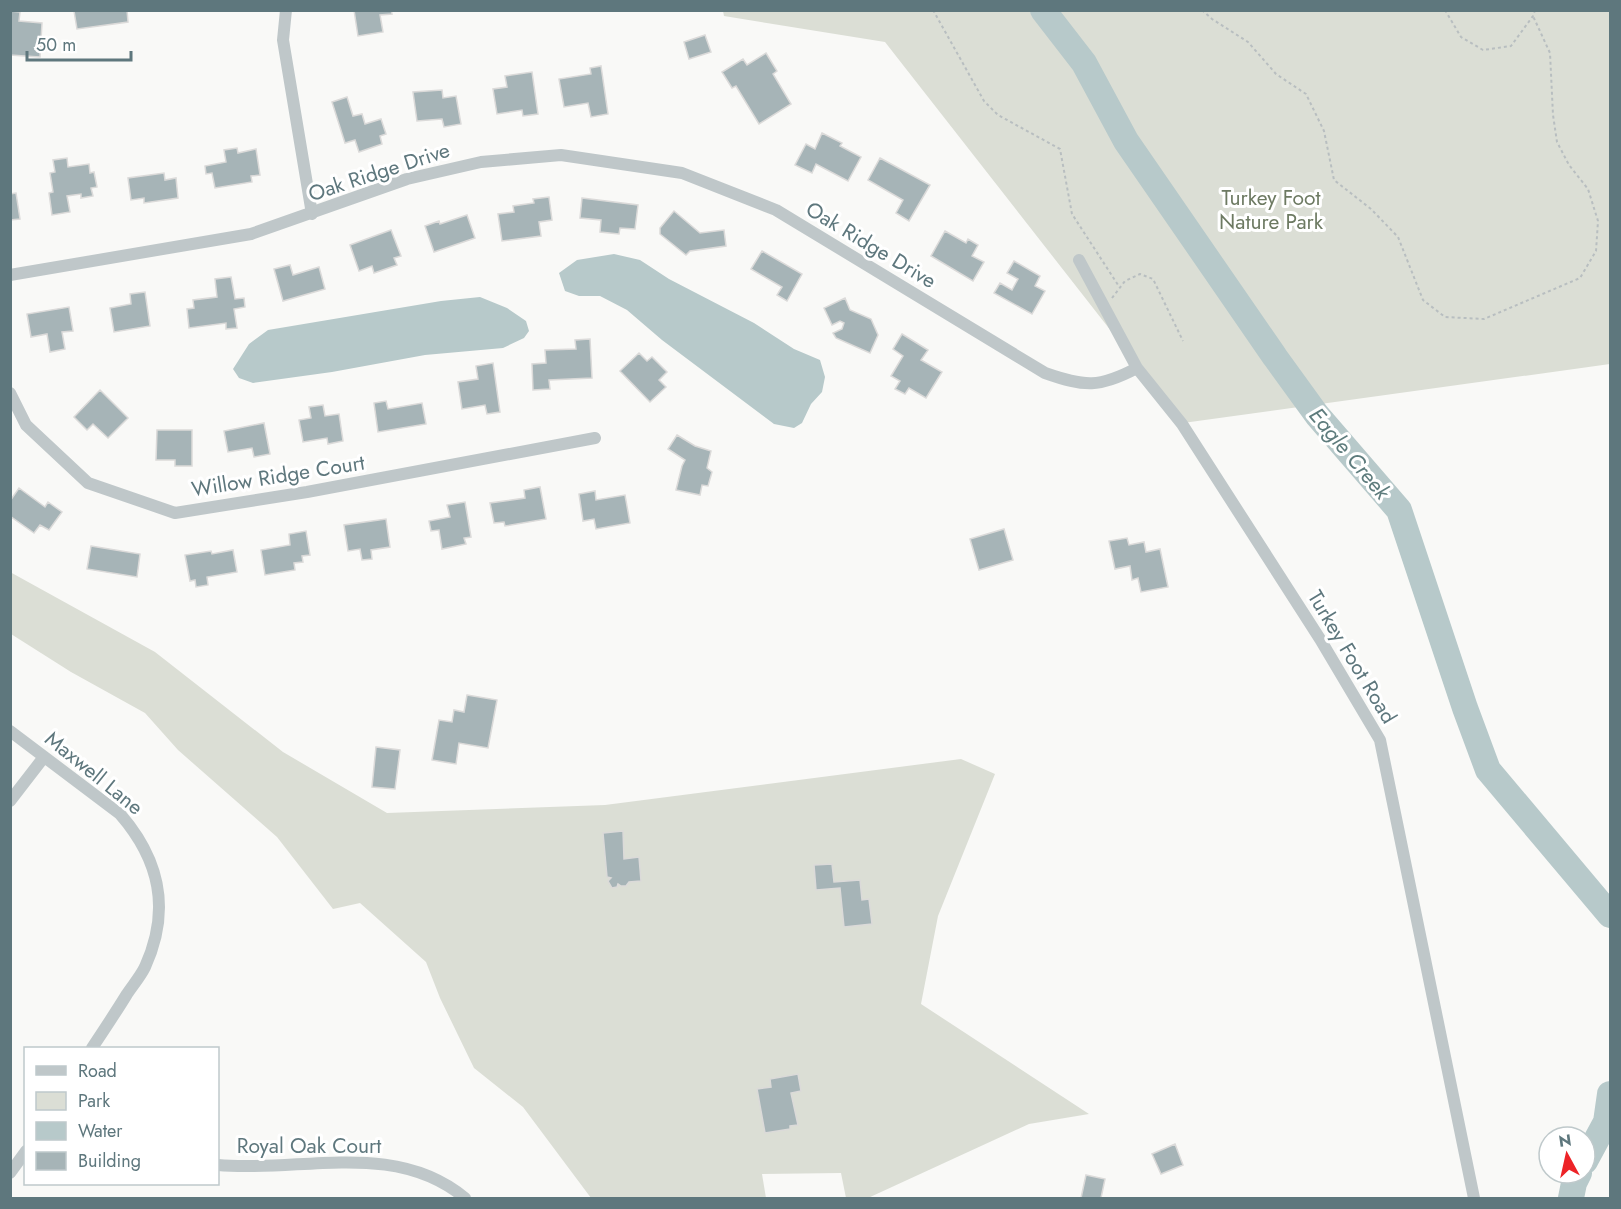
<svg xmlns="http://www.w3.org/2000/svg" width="1621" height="1209" font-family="Jost,sans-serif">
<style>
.green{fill:#dbded5}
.water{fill:#b7c9ca}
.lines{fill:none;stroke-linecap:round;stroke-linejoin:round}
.river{stroke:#b7c9ca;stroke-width:26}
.building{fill:#a6b4b7;stroke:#dbdad9;stroke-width:1.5}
.path{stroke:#b8bec0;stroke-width:2;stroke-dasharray:3 3;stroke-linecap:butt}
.minor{stroke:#bfc7c9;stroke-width:12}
.labels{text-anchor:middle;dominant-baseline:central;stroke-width:6;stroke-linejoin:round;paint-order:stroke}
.street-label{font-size:21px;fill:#5e777d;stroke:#fff}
.park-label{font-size:21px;fill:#6d7a62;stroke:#fff}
.water-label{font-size:22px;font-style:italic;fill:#5e7c7d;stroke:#fff}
</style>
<rect width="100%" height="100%" fill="#f9f9f7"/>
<path class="green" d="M723,11H1610V364L1183,423L885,42L724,16Z
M10,572L155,652L283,752L387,813L605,805L961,759L995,774L938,916L921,1004L1089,1114L1029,1124L868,1198H846L841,1173L762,1174L766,1198H591L523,1107L474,1068L440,998L426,962L360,903L333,909L277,837L178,750L145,713L71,672L11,634Z"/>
<path class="water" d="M614,254L640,260L669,279L754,323L794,349L820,360L825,377L822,392L811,404L802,423L794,428L774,424L662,340L627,310L600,296H579L565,291L559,273L577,260Z
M480,297L507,308L526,321L529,331L524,338L503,348L425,355L332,372L253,383L239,378L233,369L249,344L268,330L441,301Z"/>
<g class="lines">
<path class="river" d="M1043,10L1084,63L1126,141L1275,357L1317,415L1399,510L1465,708L1488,770L1610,915
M1585,1161L1606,1122L1610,1094
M1571,1198L1574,1183L1579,1173"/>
</g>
<path class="building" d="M127,10L128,22L77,29L74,11Z
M354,10H391L392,14L380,15L383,32L358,36Z
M10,11L20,12L19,21L42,23L40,57L10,55Z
M705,35L711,52L689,59L684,42Z
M766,53L777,71L773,74L791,104L759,124L736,86L732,88L722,72L743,59L747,65Z
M601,66L608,114L591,117L588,103L564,107L559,79L591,74L590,68Z
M532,72L538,114L523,116L522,110L497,114L493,89L507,87L505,76Z
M442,90L443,98L456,96L461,124L444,127L442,119L417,121L413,92Z
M347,97L353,116L362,114L365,124L381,119L386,134L380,136L382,144L359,152L355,140L345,143L332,102Z
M822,133L842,143L840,146L861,157L848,181L816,164L812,173L795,165L806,144L815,149Z
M237,148L238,153L256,149L260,175L251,176L252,182L215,188L212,173L206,174L205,166L226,162L224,150Z
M67,158L68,167L89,164L90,173L94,172L97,187L91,188L93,196L81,198V194L67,196L70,212L52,215L49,193L53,192L50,173L55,172L53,160Z
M880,158L930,185L909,221L896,213L903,200L868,180Z
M164,173L165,180L176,178L178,198L144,203V198L131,200L128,178Z
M16,193L20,219L10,220V194Z
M549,197L552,220L539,222L541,236L502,241L498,214L514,212L513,206L534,203L533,199Z
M582,198L638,205L635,229L620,228L619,234L600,232L601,220L580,218Z
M674,211L700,233L724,230L726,246L690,251L686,255L660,234V228Z
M467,215L475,238L434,252L425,226L439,221L440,224Z
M391,230L401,256L394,258L397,265L374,273L372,266L359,271L350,245Z
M945,231L966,243L968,239L978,245L972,256L984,262L973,281L931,256Z
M762,251L802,274L787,301L777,295L782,287L751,269Z
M1014,261L1040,276L1035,286L1045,291L1032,314L994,293L1000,283L1012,290L1018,279L1007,273Z
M290,265L293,275L319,267L325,289L283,301L274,269Z
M231,277L235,299L244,298L245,307L234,309L237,328L226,329V323L189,328L187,309L194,308L193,300L217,297L215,279Z
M145,292L150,326L114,332L110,308L131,304L130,294Z
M845,298L850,310L871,319L878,335L870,353L836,338L833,333L842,329L844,323L840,321L832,325L824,308Z
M69,307L73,331L62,332L65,349L50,352L47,334L31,337L27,314Z
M902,334L928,350L921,360L942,372L926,398L909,388L905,394L895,389L900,381L891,376L903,356L893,349Z
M590,339L592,378L549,380L550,389L533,390L532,364L546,363L545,350L576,349L575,340Z
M639,353L647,361L652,357L667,372L659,380L666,387L650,402L620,371Z
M493,363L500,412L487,414L485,405L462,409L458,382L478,379L476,366Z
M100,390L128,418L108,438L93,424L87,430L74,417Z
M386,401L388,409L422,403L426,424L378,432L374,403Z
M323,405L325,416L339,414L343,441L328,444L327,438L303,442L299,420L311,418L309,407Z
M264,423L270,454L254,457L252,448L228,452L224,431Z
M157,430H192V466H175V460H156Z
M677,435L695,446L711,451L707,468L712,472L708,486L702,485L700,495L676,490L682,466L685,460L668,449Z
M540,487L546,519L505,526L504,522L494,523L490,503L525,498L524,490Z
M19,488L45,507L48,502L62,512L49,530L40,525L34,533L10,516V501Z
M595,491L596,500L625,495L630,523L596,529L594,519L583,521L579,494Z
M465,502L471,537L464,538L466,544L442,549L439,530L431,531L429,521L450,517L447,505Z
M386,519L390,547L371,550L372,559L362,560L360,549L348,551L344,525Z
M1004,529L1013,560L979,570L970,539Z
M306,531L310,555L302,556L303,562L294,563L295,570L265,575L261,550L290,545L289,534Z
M1127,538L1129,545L1144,542L1146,552L1160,549L1168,587L1141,592L1138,578L1132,580L1130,566L1115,569L1109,541Z
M91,546L140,554L137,577L87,569Z
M233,550L237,572L207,577L208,585L196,587L195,580L190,581L185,555L211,551L212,554Z
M467,695L497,700L488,748L459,743L456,764L432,760L439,720L452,722L454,710L464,712Z
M376,747L400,750L395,789L372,787Z
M623,831L624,859L639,857L641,881L629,882L626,886H621L618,884L617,887L612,888L608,881L611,878L607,877L603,833Z
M832,864L834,882L860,880L862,900L869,899L872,924L844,927L840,888L816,890L814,865Z
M798,1074L801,1091L791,1093L798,1125L790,1126V1129L765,1133L757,1089L771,1087L770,1079Z
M1175,1144L1183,1165L1161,1174L1152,1154Z
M1086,1175L1105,1179L1101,1198H1081Z"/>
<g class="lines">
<path class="path" d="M933,10L984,101L998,115L1060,149L1072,214L1120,288
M1202,10L1212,19L1248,42L1276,74L1306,94L1324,131L1334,180L1371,209L1398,237L1423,300L1445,317L1484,319L1580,278L1596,251L1598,221L1588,189L1569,165L1557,142L1553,115L1550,53L1533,16
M1445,10L1461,37L1483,50L1511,46L1533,16L1535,10
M1112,298L1125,281L1140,274L1153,279L1183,341"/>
<path class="minor" d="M286,10L283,40L312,214
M1079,260L1137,368L1182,424L1320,639L1380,740L1474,1198
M10,275L251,234L407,179L481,162L561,155L682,173L776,210L1045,373C1085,387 1099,388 1137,368
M10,393L26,425L88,483L175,513L307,492L595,438
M10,731L120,814C160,860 171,910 145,967C140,977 133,985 127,994C116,1012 104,1030 92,1048
M10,801L44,757
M218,1165C300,1173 394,1139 465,1198
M10,1173L26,1151"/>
</g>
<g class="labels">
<g class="street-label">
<text transform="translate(379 172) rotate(-18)">Oak Ridge Drive</text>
<text transform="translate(871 245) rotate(31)">Oak Ridge Drive</text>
<text transform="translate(278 476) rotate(-9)">Willow Ridge Court</text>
<text transform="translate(1352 657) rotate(59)">Turkey Foot Road</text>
<text transform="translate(94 773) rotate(39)">Maxwell Lane</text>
<text x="309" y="1146">Royal Oak Court</text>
</g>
<g class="park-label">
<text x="1271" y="198">Turkey Foot<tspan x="1271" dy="24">Nature Park</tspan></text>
</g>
<g class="water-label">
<text transform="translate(1350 453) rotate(50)">Eagle Creek</text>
</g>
</g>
<rect width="1621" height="1209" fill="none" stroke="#5e777d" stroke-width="24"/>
<rect x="24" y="1047" width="195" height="138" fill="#ffffff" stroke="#bfc9cb" stroke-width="1.5"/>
<rect x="36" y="1066" width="30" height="9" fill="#bfc7c9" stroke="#bfc9cb" stroke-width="1.5"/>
<text x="78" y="1077" font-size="18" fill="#5e777d">Road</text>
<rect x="36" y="1092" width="30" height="18" fill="#dbded5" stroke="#bfc9cb" stroke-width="1.5"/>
<text x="78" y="1107" font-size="18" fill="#5e777d">Park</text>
<rect x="36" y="1122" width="30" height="18" fill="#b7c9ca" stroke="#bfc9cb" stroke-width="1.5"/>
<text x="78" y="1137" font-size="18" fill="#5e777d">Water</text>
<rect x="36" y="1152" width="30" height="18" fill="#a6b4b7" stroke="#bfc9cb" stroke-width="1.5"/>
<text x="78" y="1167" font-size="18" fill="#5e777d">Building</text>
<g transform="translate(1567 1155) rotate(352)"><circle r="28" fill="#ffffff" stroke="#bfc9cb" stroke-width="1.5"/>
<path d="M0-4.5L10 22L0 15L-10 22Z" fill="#ed2327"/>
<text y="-9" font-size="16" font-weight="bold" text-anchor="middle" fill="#5e777d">N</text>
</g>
<path d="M27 51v9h104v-9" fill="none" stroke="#5e777d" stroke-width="3"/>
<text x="36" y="51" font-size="18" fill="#5e777d" stroke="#ffffff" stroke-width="4.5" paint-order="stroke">50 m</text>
</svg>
